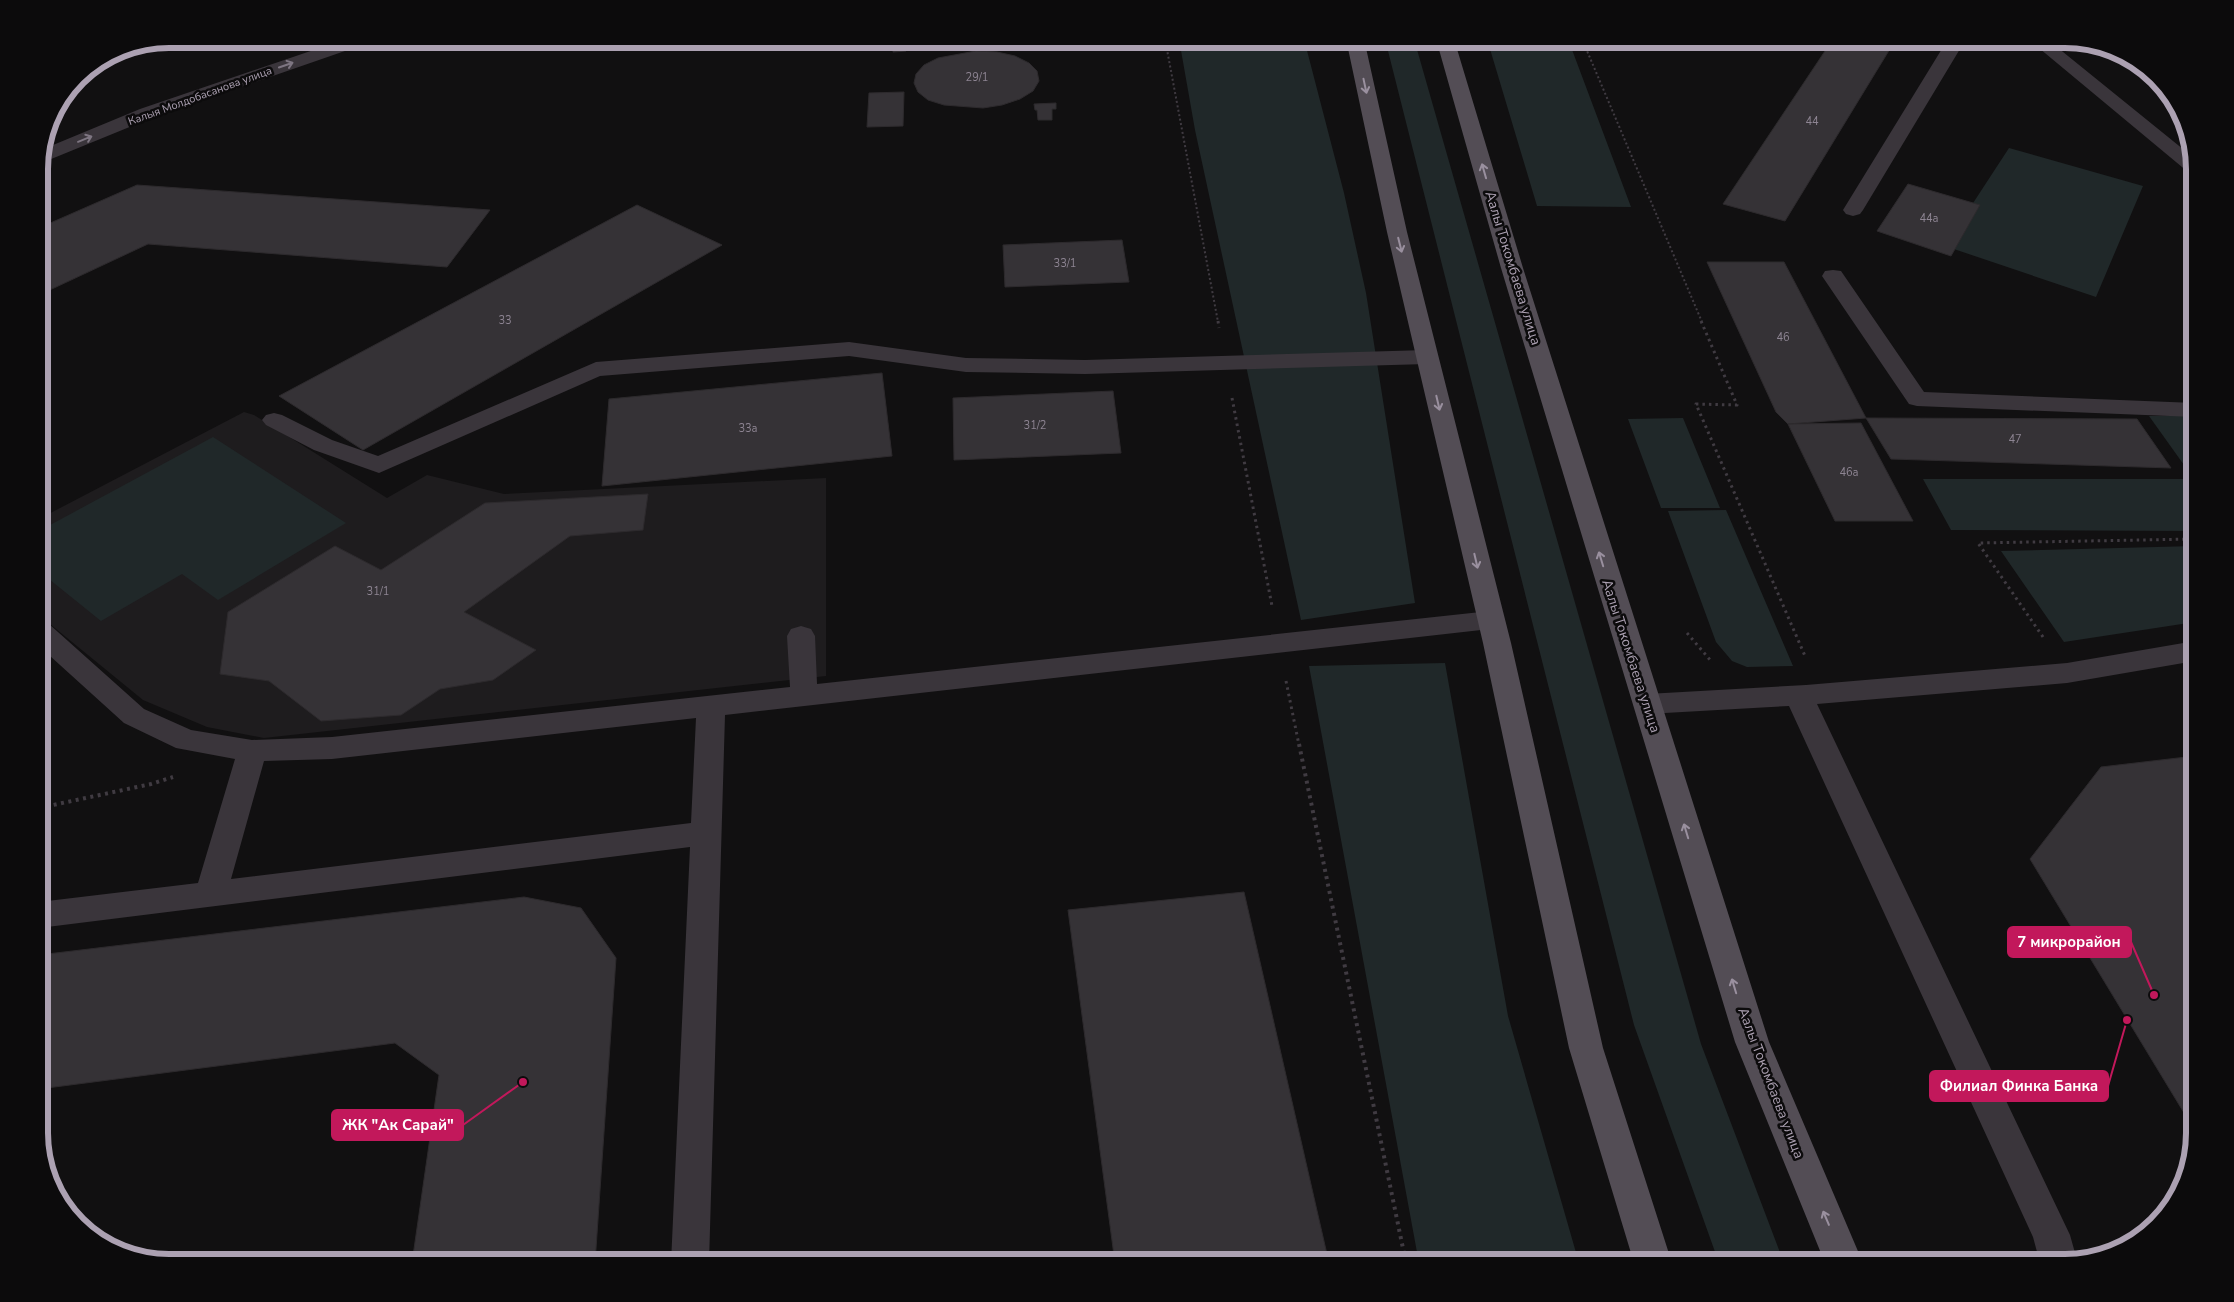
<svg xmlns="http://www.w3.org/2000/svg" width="2234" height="1302" font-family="'Nunito Sans',sans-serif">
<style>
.built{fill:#1e1c1e}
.green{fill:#202829}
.building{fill:#353236;stroke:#2d2a2d}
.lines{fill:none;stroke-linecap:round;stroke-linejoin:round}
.path-far2{stroke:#403b42;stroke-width:2;stroke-dasharray:2 2.5;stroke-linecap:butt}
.path-far1{stroke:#403b42;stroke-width:3;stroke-dasharray:2.5 4;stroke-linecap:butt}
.path{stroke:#403b42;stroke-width:4;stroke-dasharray:3 4.5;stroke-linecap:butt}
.minor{fill:#3a353b;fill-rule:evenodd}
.major{fill:#534d55;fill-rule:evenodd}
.oneway{stroke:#7e7682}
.oneway2{stroke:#9a909f}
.labels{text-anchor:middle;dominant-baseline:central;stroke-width:5;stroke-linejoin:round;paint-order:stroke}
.number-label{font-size:11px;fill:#8e8593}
.far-street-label{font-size:11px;fill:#aca1b2;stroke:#0c0b0c}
.street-label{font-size:14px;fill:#aca1b2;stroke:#0c0b0c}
.rim{fill:none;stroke:#aca1b2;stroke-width:6}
.leader{fill:none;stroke:#c2185b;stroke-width:2}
.callout-dot{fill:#c2185b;stroke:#0c0b0c;stroke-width:2}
.callout{fill:#c2185b;stroke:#c2185b;stroke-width:2}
.callout-label{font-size:15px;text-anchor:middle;font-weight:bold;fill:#fff}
</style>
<rect width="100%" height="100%" fill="#111011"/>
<path class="built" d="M244,412L254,415L387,498L427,475L504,494L826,478V676L264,738L207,727L143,700L39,615V519Z"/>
<path class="green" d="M1179,39H1304L1344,193L1366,293L1415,603L1301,620L1195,130Z
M1385,39H1414L1701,1044L1784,1263H1719L1634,1025Z
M1487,39H1568L1631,207L1537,206Z
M2009,148L2143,186L2096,297L1945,246Z
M2149,416H2195V531L1951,530L1923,479H2194Z
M1683,418L1720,508H1661L1628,419Z
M213,437L346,523L218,600L182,574L101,621L39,571V531Z
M1726,510L1793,666L1747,667L1732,661L1716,642L1668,511Z
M2195,546V622L2064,642L2001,551Z
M1445,663L1508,1016L1579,1263H1419L1309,666Z"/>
<path class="building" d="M1833,39H1896L1785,221L1723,204Z
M894,45H907L906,51L893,52Z
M976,51L997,52L1015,56L1029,63L1037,71L1039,81L1033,91L1020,99L1002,105L983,108L944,105L928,100L918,92L914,83L916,74L924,65L938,58Z
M904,92L903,126L867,127L869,93Z
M1056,103V109H1052V120H1038L1037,110H1035L1034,104Z
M1908,184L1980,205L1951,256L1877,231Z
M137,185L490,210L447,267L148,244L39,295V228Z
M637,205L722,245L363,450L279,396Z
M1122,240L1129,282L1005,287L1003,245Z
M1707,262H1784L1866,418L1788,424L1776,412Z
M882,373L892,456L602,486L609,399Z
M1113,391L1121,453L954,460L953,398Z
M1866,418L2137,419L2171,468L1891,459Z
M1861,423L1913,521H1835L1788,424Z
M648,494L643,530L570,536L464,612L536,650L493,680L440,689L401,715L321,721L269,681L220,674L228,612L335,546L381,570L485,503Z
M2195,756V1131L2030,859L2101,767Z
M1244,892L1329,1263H1115L1068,910Z
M524,897L581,908L616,958L595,1263H412L439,1075L395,1043L39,1089V955Z"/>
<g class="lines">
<path class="path-far2" d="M1165,39L1218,322
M1582,39L1702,322"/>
<path class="path-far1" d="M1218,321L1219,328
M1701,321L1737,405L1696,404L1805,656
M1232,398L1272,606
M1687,633L1711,661
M2043,637L1978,543L2195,539
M1286,681L1299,745"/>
<path class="path" d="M1299,744L1406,1263
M39,808L151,784L173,777"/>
<path class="minor" d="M346,39H371L368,43L154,117L39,164L41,150L140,109Z
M1948,39H1966L1863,210L1860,214L1853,216L1846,214L1843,210Z
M2028,39H2047L2194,158L2195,174L2188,172Z
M1833,270L1841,271L1924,392L2195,403V417L1917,406L1909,404L1822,276L1825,271Z
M849,342L966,358L1085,360L1427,350L1435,352L1438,357L1435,362L1427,364L1085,374L966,372L849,356L600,376L379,473L314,450L266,425L262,420L266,415L274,413L282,415L332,440L378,456L596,362Z
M1490,611L1500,613L1503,620L1500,627L1490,629L725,715L709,1263H671L690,847L39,928V902L198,883L235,759L176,748L124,723L39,646V622L49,624L144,709L191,730L252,740L332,737L790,687L787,636L791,629L801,626L811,629L815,636L817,684ZM696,718L691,823L231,879L264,761L332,759Z
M2195,641V661L2067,683L1817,704L2070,1235L2077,1260L2066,1263H2040L2033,1237L1789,706L1647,714L1637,711L1633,704L1637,697L1647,694L1806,685L2067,663Z"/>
<path class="major" d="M1346,39H1364L1407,232L1511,643L1603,1048L1672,1263H1634L1569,1048L1483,643L1387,232Z
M1436,39H1454L1523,268L1769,1042L1863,1263H1825L1735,1042L1501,268Z"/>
</g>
<defs><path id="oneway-shaft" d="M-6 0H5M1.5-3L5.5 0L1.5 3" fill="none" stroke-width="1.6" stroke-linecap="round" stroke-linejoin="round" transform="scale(1.25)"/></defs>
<g class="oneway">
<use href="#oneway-shaft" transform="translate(286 65) rotate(-19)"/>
<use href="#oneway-shaft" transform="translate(85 139) rotate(-22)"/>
</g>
<g class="oneway2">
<use href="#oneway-shaft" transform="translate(1365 86) rotate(78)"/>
<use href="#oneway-shaft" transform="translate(1484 171) rotate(-106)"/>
<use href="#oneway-shaft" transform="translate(1400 245) rotate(76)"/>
<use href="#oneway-shaft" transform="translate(1438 403) rotate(77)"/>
<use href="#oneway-shaft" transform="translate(1601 559) rotate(-107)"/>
<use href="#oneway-shaft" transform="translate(1476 561) rotate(77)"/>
<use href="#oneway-shaft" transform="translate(1686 831) rotate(-107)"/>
<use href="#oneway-shaft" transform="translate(1734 986) rotate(-107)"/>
<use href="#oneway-shaft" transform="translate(1826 1218) rotate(-113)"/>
</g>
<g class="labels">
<g class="number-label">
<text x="977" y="77">29/1</text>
<text x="1812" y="121">44</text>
<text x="1929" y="218">44а</text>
<text x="1065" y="263">33/1</text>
<text x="505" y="320">33</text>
<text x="1783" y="337">46</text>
<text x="1035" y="425">31/2</text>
<text x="748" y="428">33а</text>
<text x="2015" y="439">47</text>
<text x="1849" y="472">46а</text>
<text x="378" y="591">31/1</text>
</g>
<g class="far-street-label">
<text transform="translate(200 96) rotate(-20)">Калыя Молдобасанова улица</text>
</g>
<g class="street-label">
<text transform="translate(1513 268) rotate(73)">Аалы Токомбаева улица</text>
<text transform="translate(1631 656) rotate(72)">Аалы Токомбаева улица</text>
<text transform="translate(1771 1083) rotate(69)">Аалы Токомбаева улица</text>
</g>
</g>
<path d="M0 0H2234V1302H0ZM169 48H2065A121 121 0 0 1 2186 169V1133A121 121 0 0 1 2065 1254H169A121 121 0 0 1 48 1133V169A121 121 0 0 1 169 48Z" fill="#0c0b0c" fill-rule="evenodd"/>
<path class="rim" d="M169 48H2065A121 121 0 0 1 2186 169V1133A121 121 0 0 1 2065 1254H169A121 121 0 0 1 48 1133V169A121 121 0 0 1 169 48Z"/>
<path class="leader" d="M2154 995L2131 942M2127 1020L2108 1086M523 1082L463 1125"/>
<g class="callout-dot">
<circle cx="2154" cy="995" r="5"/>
<circle cx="2127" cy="1020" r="5"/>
<circle cx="523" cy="1082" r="5"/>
</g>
<g class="callout">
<rect x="2008" y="927" width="123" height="30" rx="5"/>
<rect x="1930" y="1071" width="178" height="30" rx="5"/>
<rect x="332" y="1110" width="131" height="30" rx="5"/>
</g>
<g class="callout-label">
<text x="2069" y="947">7 микрорайон</text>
<text x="2019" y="1091">Филиал Финка Банка</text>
<text x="398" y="1130">ЖК "Ак Сарай"</text>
</g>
</svg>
